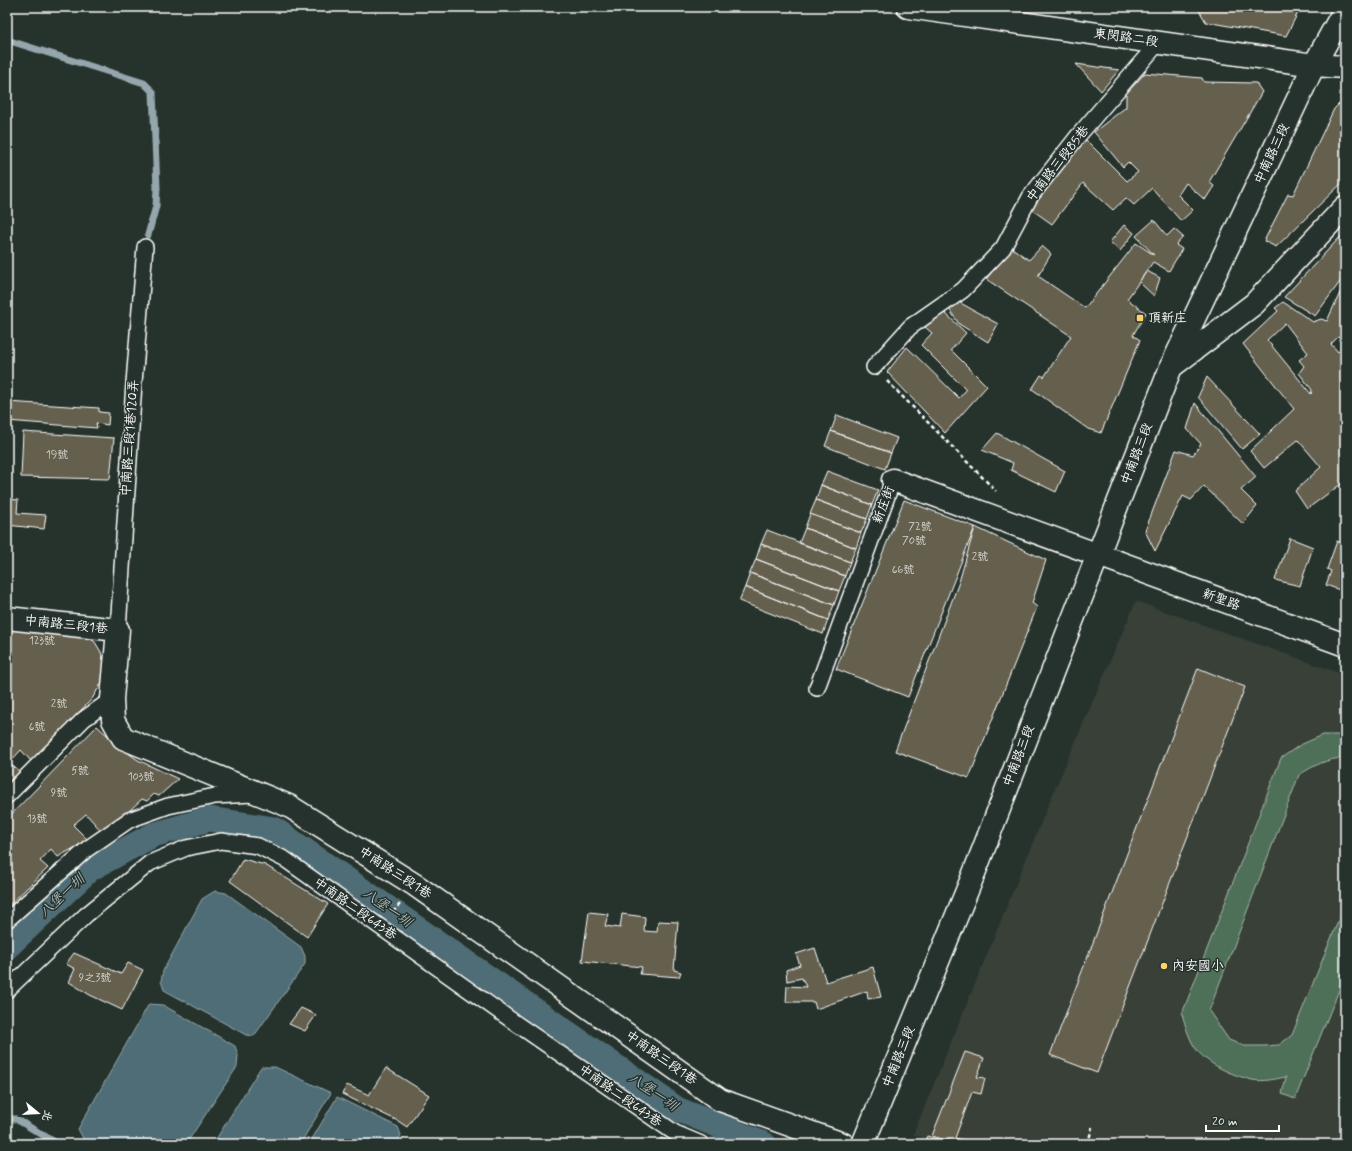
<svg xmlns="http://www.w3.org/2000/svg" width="1352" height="1151" font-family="Mynerve,'LXGW WenKai TC',sans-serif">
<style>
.built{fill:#394037}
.pitch{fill:#4f6f59;stroke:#a7b7ac}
.water{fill:#4f6d76;stroke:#95a7ad}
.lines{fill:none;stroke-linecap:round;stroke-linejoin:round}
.stream{stroke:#95a7ad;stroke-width:7}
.canal{stroke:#4f6d76;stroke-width:25}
.building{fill:#65604e;stroke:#fff;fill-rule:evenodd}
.lane-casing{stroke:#fff;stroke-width:18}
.street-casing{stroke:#fff;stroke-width:25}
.secondary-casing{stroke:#fff;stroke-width:25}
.path{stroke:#fff;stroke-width:2.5;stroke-dasharray:4 3;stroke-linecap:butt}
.lane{stroke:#26332d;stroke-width:15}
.street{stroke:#26332d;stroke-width:22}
.secondary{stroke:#26332d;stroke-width:22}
.poi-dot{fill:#ffd166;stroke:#26332d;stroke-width:1.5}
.labels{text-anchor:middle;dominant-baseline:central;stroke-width:3;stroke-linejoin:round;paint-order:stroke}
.number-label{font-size:11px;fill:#d8d7d3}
.street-label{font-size:13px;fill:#fff;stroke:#26332d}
.poi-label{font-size:13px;fill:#fff;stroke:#26332d;text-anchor:start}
.water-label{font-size:14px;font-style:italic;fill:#b0bdc1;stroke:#26332d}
</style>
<rect width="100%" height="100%" fill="#26332d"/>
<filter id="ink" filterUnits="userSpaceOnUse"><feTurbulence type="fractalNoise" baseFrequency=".025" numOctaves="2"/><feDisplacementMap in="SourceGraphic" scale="8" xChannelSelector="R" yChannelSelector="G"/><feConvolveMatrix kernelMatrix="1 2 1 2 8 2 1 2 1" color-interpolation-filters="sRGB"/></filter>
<g filter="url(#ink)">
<path class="built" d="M1136,601L1345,675V1144H945L913,1135L1052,796Z"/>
<path class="pitch" d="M1323,735H1345V758C1328,758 1313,766 1299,775L1209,1011L1229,1040L1244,1046H1263L1279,1045L1292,1035L1345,904V975L1295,1099L1282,1094L1286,1077C1275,1079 1263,1082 1252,1080C1232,1075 1205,1064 1194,1046C1188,1036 1185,1024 1182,1014L1281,758L1300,745Z"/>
<path class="water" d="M215,891L226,893L301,947L305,956V964L254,1036L246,1035L164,990L161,981L163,971L202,899Z
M149,1004L163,1005L235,1046L238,1055L237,1067L186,1144H86L78,1129Z
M261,1067H275L331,1093L300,1144H213Z
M337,1097L398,1127L401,1135L396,1144H309Z"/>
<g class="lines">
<path class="stream" d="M7,40L144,83L153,92L157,188L156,206L148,235
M7,1119H16L58,1144"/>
<path class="canal" d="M7,947L90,869L153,835L209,819L274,829L677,1109L764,1144"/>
</g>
<path class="building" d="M1197,7H1301L1286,36L1206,22Z
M1076,64L1119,70L1101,91Z
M1145,73L1202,78L1204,82L1256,83L1262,92L1209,182L1214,186L1205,200L1186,183L1178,195L1193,210L1181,221L1152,188L1134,205L1126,198L1113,210L1083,183L1052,224L1031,209L1068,162L1062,161L1083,137L1127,181L1138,172L1128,162L1123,167L1094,132L1126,107V94Z
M1345,98V180L1276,247L1264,241L1288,194L1293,195L1334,109Z
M1154,220L1167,236L1174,229L1183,237L1176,245L1182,249L1169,271L1153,262L1127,299L1146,313L1133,335L1140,340L1101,433L1088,429L1032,389L1041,375L1044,377L1071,336L986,279L1012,248L1029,260L1042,246L1051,254L1038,276L1085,308L1136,243L1154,255L1136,236Z
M1124,225L1134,233L1120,251L1110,242Z
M1342,235L1345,238V275L1315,316L1284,297Z
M1147,271L1160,278L1154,296L1139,282Z
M1345,282V339L1338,337L1331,344L1338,352L1342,348L1345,351V468L1344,471L1345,473V481L1307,509L1295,491L1321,467L1298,440L1264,468L1250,451L1294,409L1243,344L1278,311L1275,308L1283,302L1313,322L1321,319L1327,321ZM1285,323L1308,353L1299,360L1304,366L1299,373L1312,390L1311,394L1267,340Z
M957,301L998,324L988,342L959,324L949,309Z
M942,310L966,333L951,350L987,386L945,433L887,372L907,347L959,398L966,390L921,345L932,333L925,327Z
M1207,377L1260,434L1242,449L1198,397Z
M7,402L99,408V412L109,413L108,425L96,423L97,428L7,421Z
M1195,403L1256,477L1241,490L1257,506L1243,524L1204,486L1191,500L1183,496L1155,551L1145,531L1176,450L1193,455L1201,444L1187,429Z
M837,415L897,438L891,453L831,431Z
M831,431L891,453L885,469L825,446Z
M23,432L114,438L110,479L21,477Z
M997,433L1065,471L1056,492L1011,470L1013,463L982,450Z
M827,471L878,490L872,505L821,485Z
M821,485L872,505L867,519L816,500Z
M7,499L18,500L17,513L46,515L44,529L7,525Z
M816,500L867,519L861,533L810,514Z
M904,500L975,527L908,697L836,669Z
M810,514L861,533L856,548L805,528Z
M975,527L1046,560L1032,603L1037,607L969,778L895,751L959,582Z
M805,528L856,548L850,562L799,543Z
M767,530L850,562L845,576L761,544Z
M1343,537L1345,538V592L1326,585L1331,571L1327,569L1337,541L1342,543Z
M1290,538L1313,547L1300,586L1275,580Z
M761,544L845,576L839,591L756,559Z
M756,559L839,591L834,605L750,573Z
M750,573L834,605L828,620L745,587Z
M745,587L828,620L823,634L739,601Z
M7,625L85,633L95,642L101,652L105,667L101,684L92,699L31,761L21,750L9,763L20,772L7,785Z
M1198,668L1245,687L1097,1073L1050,1055Z
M97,726L121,748L138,760L178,779L159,796L154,794L147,801L142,799L104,834L86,814L73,825L88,840L58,857L51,849L40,861L48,868L7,907V819Z
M243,859L265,865L328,904L307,937L230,881Z
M589,912L608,914L605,926L620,928L622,914L645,917L644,931L657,932L658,921L678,922L674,970L681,972L679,977L640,974L642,967L582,961Z
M815,948L826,982L873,967L881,997L868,999L867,991L816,1009L814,1002H786L787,986L806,987L802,978L787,981L786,970L800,965L796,954Z
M74,953L121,974L128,963L143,970L122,1010L90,995L69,982L75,969L66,964Z
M301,1008L316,1015L305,1031L289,1024Z
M965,1052L984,1058L977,1077L985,1078L981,1094L972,1092L955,1138L967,1141L966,1144H960L932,1136Z
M386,1068L429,1095L407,1127L398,1121L342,1094L347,1085L369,1095Z
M927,1136L955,1144H924Z
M661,1138L675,1144H658Z"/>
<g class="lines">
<g class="lane-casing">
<path id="lane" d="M874,367L910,327L963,290L1003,248L1030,197L1078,136L1158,43
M118,630L134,383L145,247
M817,688L893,480
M7,796L84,719L112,699
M7,920L87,849L129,820L168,806L215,796L253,794
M7,990L86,915L150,863L186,848L221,841L258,846L286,860L514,1022L675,1133L701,1144"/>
</g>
<g class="street-casing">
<path id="street" d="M1171,367L1254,304L1345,207
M893,480L1345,645
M7,618L118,630L112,699L113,720L123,738L289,806L415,885L720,1100L843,1144"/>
</g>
<g class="secondary-casing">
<path id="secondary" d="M908,7L1314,65L1345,67
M863,1144L971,881L1171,367L1314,65L1345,9"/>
</g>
<path class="path" d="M887,381L996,491
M393,912L400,904
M1088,1144L1092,1127"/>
<use href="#lane" class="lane"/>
<use href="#street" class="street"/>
<use href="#secondary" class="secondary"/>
</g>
</g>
<g class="poi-dot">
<rect x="1136" y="314" width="8" height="8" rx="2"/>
<circle cx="1164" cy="966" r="4"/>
</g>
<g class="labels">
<g class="number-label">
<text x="57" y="455">19號</text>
<text x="920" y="527">72號</text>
<text x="914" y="541">70號</text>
<text x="980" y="557">2號</text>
<text x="903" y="570">66號</text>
<text x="42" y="641">123號</text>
<text x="59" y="704">2號</text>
<text x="37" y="727">6號</text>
<text x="80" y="771">5號</text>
<text x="141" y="777">103號</text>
<text x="59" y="793">9號</text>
<text x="37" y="819">13號</text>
<text x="95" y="978">9之3號</text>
</g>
<g class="street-label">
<text transform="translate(1126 38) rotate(8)">東閔路二段</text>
<text transform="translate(1272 154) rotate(-65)">中南路三段</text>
<text transform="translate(1058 164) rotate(-52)">中南路三段85巷</text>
<text transform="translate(130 438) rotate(-86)">中南路三段1巷120弄</text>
<text transform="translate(1137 454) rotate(-69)">中南路三段</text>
<text transform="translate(884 505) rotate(-69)">新庄街</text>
<text transform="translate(1221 600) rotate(20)">新聖路</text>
<text transform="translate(66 625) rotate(6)">中南路三段1巷</text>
<text transform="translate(1019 756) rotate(-69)">中南路三段</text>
<text transform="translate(395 873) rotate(33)">中南路三段1巷</text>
<text transform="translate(355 909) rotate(35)">中南路二段643巷</text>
<text transform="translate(899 1057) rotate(-68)">中南路三段</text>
<text transform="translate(661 1058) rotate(35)">中南路三段1巷</text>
<text transform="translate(620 1096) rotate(35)">中南路二段643巷</text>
</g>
<g class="poi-label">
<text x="1148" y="318">頂新庄</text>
<text x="1172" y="966">內安國小</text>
</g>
<g class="water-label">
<text transform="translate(62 896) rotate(-43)">八堡一圳</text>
<text transform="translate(387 908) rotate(35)">八堡一圳</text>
<text transform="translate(653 1092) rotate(34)">八堡一圳</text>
</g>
</g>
<rect width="1352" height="1151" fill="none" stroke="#26332d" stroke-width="24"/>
<rect x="12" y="12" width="1328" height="1127" fill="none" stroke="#fff" stroke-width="1.5" filter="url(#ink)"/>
<g transform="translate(38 1113) rotate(108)" stroke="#26332d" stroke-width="3" paint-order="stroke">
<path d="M0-3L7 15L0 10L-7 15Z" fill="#ffffff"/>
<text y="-6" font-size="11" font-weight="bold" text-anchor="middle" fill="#ffffff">北</text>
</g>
<path d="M1206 1125v6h73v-6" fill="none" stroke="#ffffff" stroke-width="2"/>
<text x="1212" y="1125" font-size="12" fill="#ffffff" stroke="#26332d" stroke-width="3" paint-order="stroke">20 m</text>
</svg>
